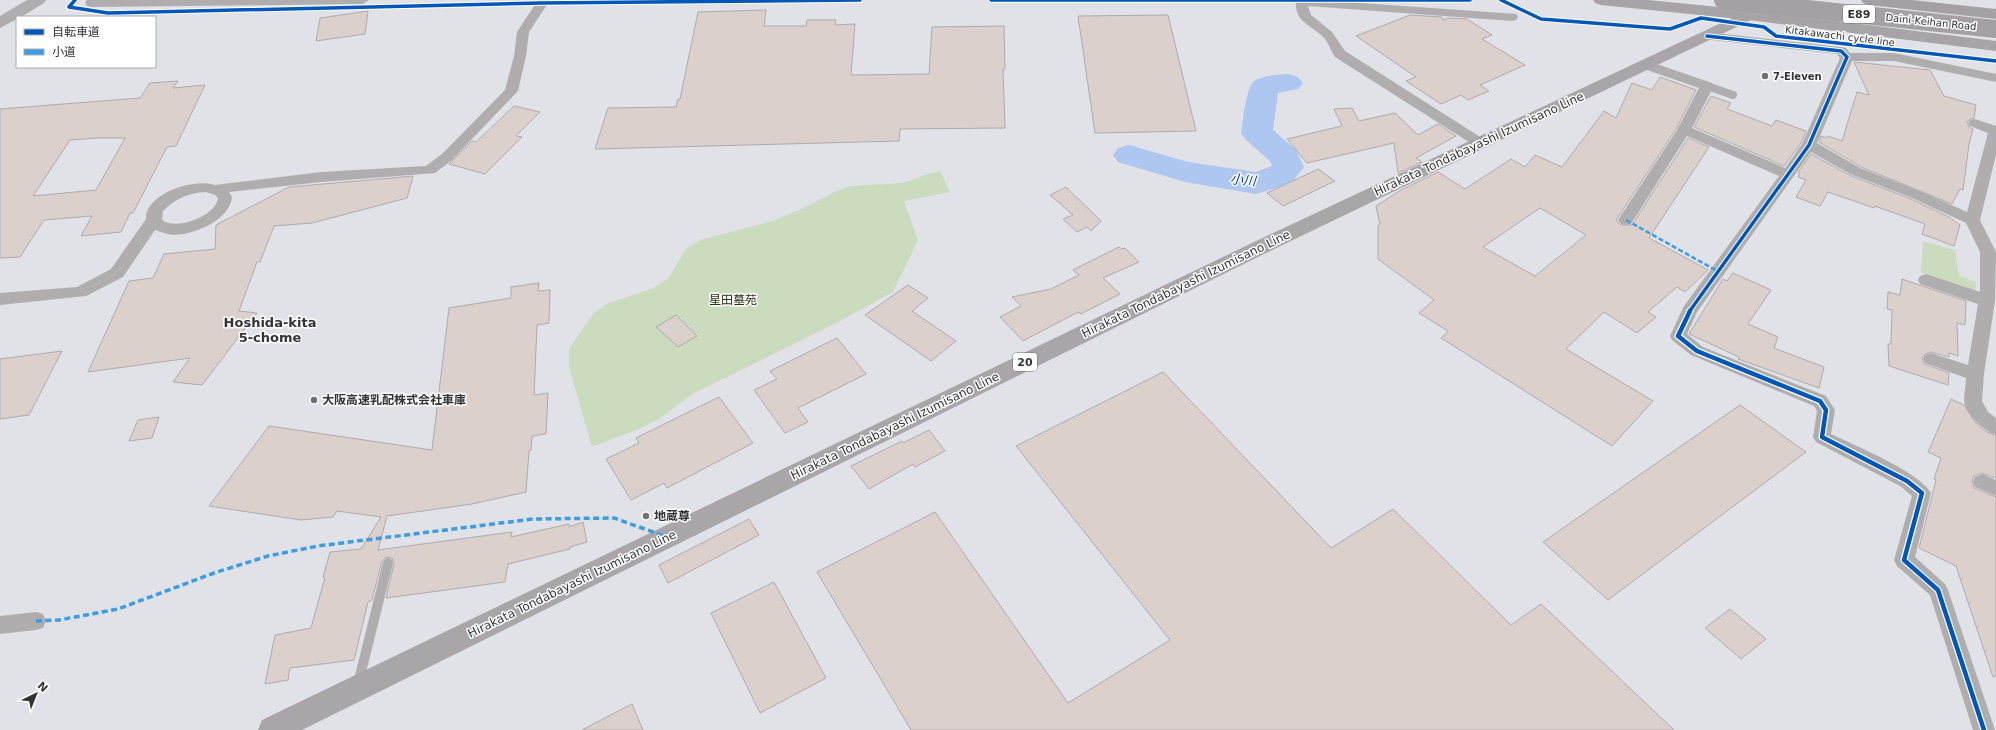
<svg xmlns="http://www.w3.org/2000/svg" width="1996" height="730" font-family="'DejaVu Sans','Noto Sans JP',sans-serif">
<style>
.green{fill:#cbdcbe}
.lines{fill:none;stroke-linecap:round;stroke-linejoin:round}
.river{fill:#adc7f0;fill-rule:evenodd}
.building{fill:#dcd0cc;stroke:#acabad;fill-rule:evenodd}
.service-far1{stroke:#afadae;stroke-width:8}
.service{stroke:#afadae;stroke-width:10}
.minor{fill:#afadae;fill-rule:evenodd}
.tertiary{fill:#afadae;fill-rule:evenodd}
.primary{fill:#a8a6a8;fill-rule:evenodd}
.trunk{fill:#a6a4a6;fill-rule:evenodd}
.motorway{fill:#a3a1a3;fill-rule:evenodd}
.motorway-bridge{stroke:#a3a1a3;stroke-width:18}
.quiet-far1{stroke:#3e9de2;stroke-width:2.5;stroke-dasharray:5 2.5;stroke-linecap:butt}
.quiet{stroke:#3e9de2;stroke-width:3.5;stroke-dasharray:6 3.5;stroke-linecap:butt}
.cycleway-far1-casing{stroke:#fff;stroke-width:5.5}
.cycleway-casing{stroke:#fff;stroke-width:7}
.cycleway-far1{stroke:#0057b8;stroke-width:3.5}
.cycleway{stroke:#0057b8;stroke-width:4.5}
.poi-dot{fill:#6f7075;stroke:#fff;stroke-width:1.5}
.labels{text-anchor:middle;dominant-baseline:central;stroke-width:3;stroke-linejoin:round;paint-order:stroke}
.far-street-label{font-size:10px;fill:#323337;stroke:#fff}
.far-poi-label{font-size:10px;font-weight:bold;fill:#323337;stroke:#fff;text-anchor:start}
.shield{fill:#fff;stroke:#707073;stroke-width:1}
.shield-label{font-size:11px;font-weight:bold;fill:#323337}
.street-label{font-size:12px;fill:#323337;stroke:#fff}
.park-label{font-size:12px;fill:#253413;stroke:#fff}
.poi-label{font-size:12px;font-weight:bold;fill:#323337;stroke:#fff;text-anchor:start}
.water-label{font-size:13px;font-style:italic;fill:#013c8a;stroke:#fff}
.neighbourhood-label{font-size:13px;font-weight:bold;fill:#323337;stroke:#fff}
</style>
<rect width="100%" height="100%" fill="#e0e2e7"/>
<path class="green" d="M940,171L950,192L904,201L918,240L893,292L840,321L691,395L659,419L641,428L592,447L569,367V349L593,314L609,303L651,289L663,282L669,277L686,249L700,240L773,221L808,206L832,193L850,186L903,183L928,174Z
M1923,241L1955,250L1959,276L1976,282L1975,291L1921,273Z"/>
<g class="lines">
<path class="river" d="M1288,74L1298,77L1303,83L1298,89L1278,93L1273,130L1296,150L1304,167L1293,181L1283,186L1256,194L1185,182L1118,162L1113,155L1118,148L1129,145L1188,162L1256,172L1272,166L1270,161L1246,140L1241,133C1243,122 1246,87 1254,81C1263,75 1278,75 1288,74Z"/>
</g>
<path class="building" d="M766,10L764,26H806L807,20H836L835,25L855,24L851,75L929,74L932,27L1004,26L1005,69H1003L1005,128L900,129L899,141L595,149L608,108L676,107L678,99H680L698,12Z
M368,11L365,34L316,41L320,18Z
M1168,15L1196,131L1095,133L1078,16Z
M1410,15L1442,17L1443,20L1449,18L1467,19L1492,35L1482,39L1525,65L1480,85L1489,91L1468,100L1461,95L1441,104L1406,81L1416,77L1356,36Z
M1854,62L1930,70L1944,96L1976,105L1974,118L1970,119L1967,122L1969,127L1973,129L1969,144L1963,190L1960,189L1952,204L1861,167L1819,142L1821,136L1826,138L1828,136L1842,141L1857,92L1869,95Z
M1660,77L1696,90L1676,129L1616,220L1621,225H1632L1688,138L1709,147L1649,238L1708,270L1685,292L1677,287L1648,312L1656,317L1637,333L1604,312L1566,349L1653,401L1612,446L1441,338L1448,331L1419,313L1434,300L1378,259V226L1380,224L1376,206L1401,190L1438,172L1465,189L1511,159L1525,167L1535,155L1562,167L1604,111L1616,118L1632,83L1652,90ZM1540,208L1586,235L1535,276L1483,247Z
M178,81L173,88L205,85L176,146L167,147L133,213H130L121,232L81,236L92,216L44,220L20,257L0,258V109L140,98L150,83ZM96,138H125L96,190L33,196L70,140Z
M1711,96L1731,103L1727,109L1772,126L1776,120L1806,131L1801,143L1784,166L1694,127Z
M514,106L540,112L516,136L522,137L485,174L449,164L472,141L476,142Z
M1352,108L1359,121L1395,113L1418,135L1438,124L1456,136L1416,158L1422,162L1398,173L1394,143L1307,163L1287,139L1342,126L1334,109Z
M1811,154L1849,175L1911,199L1949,217L1960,225L1954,246L1922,234L1925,224L1875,206L1874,208L1828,192L1820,206L1796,197L1806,180L1798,177L1800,173L1798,172Z
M1318,169L1335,181L1283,206L1267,193Z
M413,176L407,198L312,223L274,226L260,262H257L239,311L257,313L202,385L173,382L190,358L88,372L129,281L153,278L164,254L215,249L216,225L289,187Z
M1066,187L1101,221L1091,231L1087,227L1077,232L1063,219L1073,215L1050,195Z
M1119,247L1122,249L1125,248L1139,262L1103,278L1120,294L1081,314L1078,312L1023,341L1000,317L1021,306L1012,297L1051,289L1079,275L1073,270Z
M1733,273L1771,290L1748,324L1778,337L1774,348L1824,367L1819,388L1738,359L1739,357L1689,334L1723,279L1727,281Z
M1902,279L1966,301L1965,325L1957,323L1958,356L1949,353V357L1931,352L1925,354L1922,358L1924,364L1949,373L1948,385L1889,366L1888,344H1891L1892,310L1887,309L1888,292L1900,295Z
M539,283L538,291L550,290L549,323L537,325L534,395L548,393L546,434L532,436L531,450L529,451L526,492L472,504L387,516L378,550L512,532L511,537L569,524V527L583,522L587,542L570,547V549L508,564L505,582L386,598L394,564L392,558L386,557L382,561L372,600L368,602L354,660L290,668L288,680L265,684L275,635L311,628L325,577H323L330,552L361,549L381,517L337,511L333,517L301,520L209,506L269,426L432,450L449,308L511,298V287Z
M908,285L928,298L912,311L956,341L931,361L865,315Z
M676,315L697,336L678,347L656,327Z
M837,338L866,374L798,408L808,422L785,433L754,390L777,379L770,371Z
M62,351L29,415L0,419V359Z
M1163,372L1331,548L1393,509L1511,625L1541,604L1674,730H911L817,572L935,512L1068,703L1170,640L1016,446Z
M719,397L753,443L667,488L664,483L631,500L606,459L639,443L636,438Z
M1951,399L1964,405L1975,422L1985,431L1996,436V478L1981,473L1974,476L1972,481L1974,488L1996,497V676L1993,677L1956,566L1919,548L1936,480L1934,479L1941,458L1928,452Z
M1740,405L1806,452L1608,600L1543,542Z
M159,417L152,438L129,441L138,420Z
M929,430L945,451L915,467L913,464L869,489L851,466L902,441L903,443Z
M749,519L759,535L668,583L659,565Z
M774,582L826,678L760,713L711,613Z
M1730,609L1766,639L1741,659L1705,628Z
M632,704L643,730H582Z"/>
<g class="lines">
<path class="service-far1" d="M1707,86L1733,95"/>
<path class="service" d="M358,684L388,563"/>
<path class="minor" d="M87,0H369L363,4L91,7L87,6L85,3Z
M538,0H550L529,32L526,56L518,91L452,160L435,173L321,182L229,192L232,197C230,220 194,235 173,235C167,234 161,232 155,230L123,277L86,296L0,305V293L77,287L111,269L146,219C145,193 195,178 215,185L321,172L426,166L442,154L505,90L514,56L517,32ZM206,192L215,195L218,198C216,216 176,231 162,220L163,211C176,198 189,193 206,192Z
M1296,0H1319L1516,14L1518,17L1516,20L1512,21L1308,6L1311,15L1332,32L1345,51L1485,140L1487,143L1485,146H1475L1335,57C1331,51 1329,43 1324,38C1311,24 1294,23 1296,0Z
M1707,32L1841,47L1846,48L1850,53H1894L1996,74V82L1894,61H1852L1817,143L1860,168L1922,192L1967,212L1988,133L1970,126L1968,123L1970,120L1975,119L1996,126V155L1980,220L1996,252L1995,301L1984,374L1982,401L1988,412L1996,418V435C1984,431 1965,414 1964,400C1964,393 1966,385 1966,378L1925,363L1923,359L1925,355L1931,353L1968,365L1978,304L1920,284L1918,280L1920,276L1926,274L1980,292V252L1966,223L1912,198L1850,174L1811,152L1697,312L1687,334L1703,347L1826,396L1835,410L1831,434C1854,445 1921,473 1931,493L1915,557L1945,584L1948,590L1995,730H1973L1930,595L1897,566L1894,560L1912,496L1900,486L1816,442L1813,437L1817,411L1814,406L1691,355L1672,340L1670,336L1684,306L1779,176L1687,136L1631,224L1626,225L1621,224L1618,220L1677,130L1699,88L1641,68L1640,65L1641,62H1651L1712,83L1714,86L1692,128L1785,168L1802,144L1840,58L1837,54L1703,39L1701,36L1703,33Z
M1982,474L1996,480V496L1975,487L1973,482L1975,477Z
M36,612L43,614L46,621L43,628L36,630L0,634V616Z"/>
<path class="tertiary" d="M27,0H46L44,3L21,17H17V19L0,28V16Z"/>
<path class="primary" d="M1768,1L1774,3L1776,6L1774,9L1266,253L302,730H258L262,720L1252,243Z"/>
<path class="trunk" d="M1593,0H1648L1749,10L1996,41V51L1749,20L1601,5L1595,3Z"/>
<path class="motorway" d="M1861,0H1912L1996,9V19L1869,5L1863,3Z"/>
<path class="motorway-bridge" d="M1723,0L1996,29"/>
<path class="quiet-far1" d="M1626,220L1719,272"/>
<path class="quiet" d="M36,621L59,620L118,609L214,573L268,556L318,546L533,519L614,518L667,537"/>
<g class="cycleway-far1-casing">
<path id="cycleway-far1" d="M75,0L69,7L108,13L541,3L860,0
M991,0H1470
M1501,0L1541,19L1670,29L1701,18L1764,27L1776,36L1996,61
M1689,312L1809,145L1847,57L1841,51L1707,36"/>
</g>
<g class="cycleway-casing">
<path id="cycleway" d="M1690,311L1678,336L1697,351L1820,401L1826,410L1822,437L1907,481L1922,493L1904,560L1938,590L1984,730"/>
</g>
<use href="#cycleway-far1" class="cycleway-far1"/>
<use href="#cycleway" class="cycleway"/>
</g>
<g class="poi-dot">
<circle cx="1765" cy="76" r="4"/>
<circle cx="314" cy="400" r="4"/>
<circle cx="646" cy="516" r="4"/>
</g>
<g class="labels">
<g class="far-street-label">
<text transform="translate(1931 22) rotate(6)">Daini-Keihan Road</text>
<text transform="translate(1840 36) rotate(7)">Kitakawachi cycle line</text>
</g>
<g class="far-poi-label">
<text x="1773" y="76">7-Eleven</text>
</g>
<g class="shield">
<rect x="1843" y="5" width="32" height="18" rx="3"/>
<rect x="1013" y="353" width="24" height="18" rx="3"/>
</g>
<g class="shield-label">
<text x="1859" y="14">E89</text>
<text x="1025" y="362">20</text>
</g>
<g class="street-label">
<text transform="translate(1479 144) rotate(-25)">Hirakata Tondabayashi Izumisano Line</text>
<text transform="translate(1186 284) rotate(-26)">Hirakata Tondabayashi Izumisano Line</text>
<text transform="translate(895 426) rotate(-26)">Hirakata Tondabayashi Izumisano Line</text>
<text transform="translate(572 584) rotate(-26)">Hirakata Tondabayashi Izumisano Line</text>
</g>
<g class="park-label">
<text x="733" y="300">星田墓苑</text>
</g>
<g class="poi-label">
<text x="322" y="400">大阪高速乳配株式会社車庫</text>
<text x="654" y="516">地蔵尊</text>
</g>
<g class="water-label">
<text transform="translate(1243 180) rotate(5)">小川</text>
</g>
<g class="neighbourhood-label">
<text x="270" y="322">Hoshida-kita<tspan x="270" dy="15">5-chome</tspan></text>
</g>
</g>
<rect x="16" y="16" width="140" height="52" fill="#ffffff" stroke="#adadaf"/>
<rect x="24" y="29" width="20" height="6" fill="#0057b8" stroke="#adadaf"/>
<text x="52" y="36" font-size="12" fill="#323337">自転車道</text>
<rect x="24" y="49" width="20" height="6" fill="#3e9de2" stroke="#adadaf"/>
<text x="52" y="56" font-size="12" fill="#323337">小道</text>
<g transform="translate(36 694) rotate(43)" stroke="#ffffff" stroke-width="3" paint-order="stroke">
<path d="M0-3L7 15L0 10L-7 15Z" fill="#323337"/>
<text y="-6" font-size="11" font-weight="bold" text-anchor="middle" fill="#323337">N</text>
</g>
</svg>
